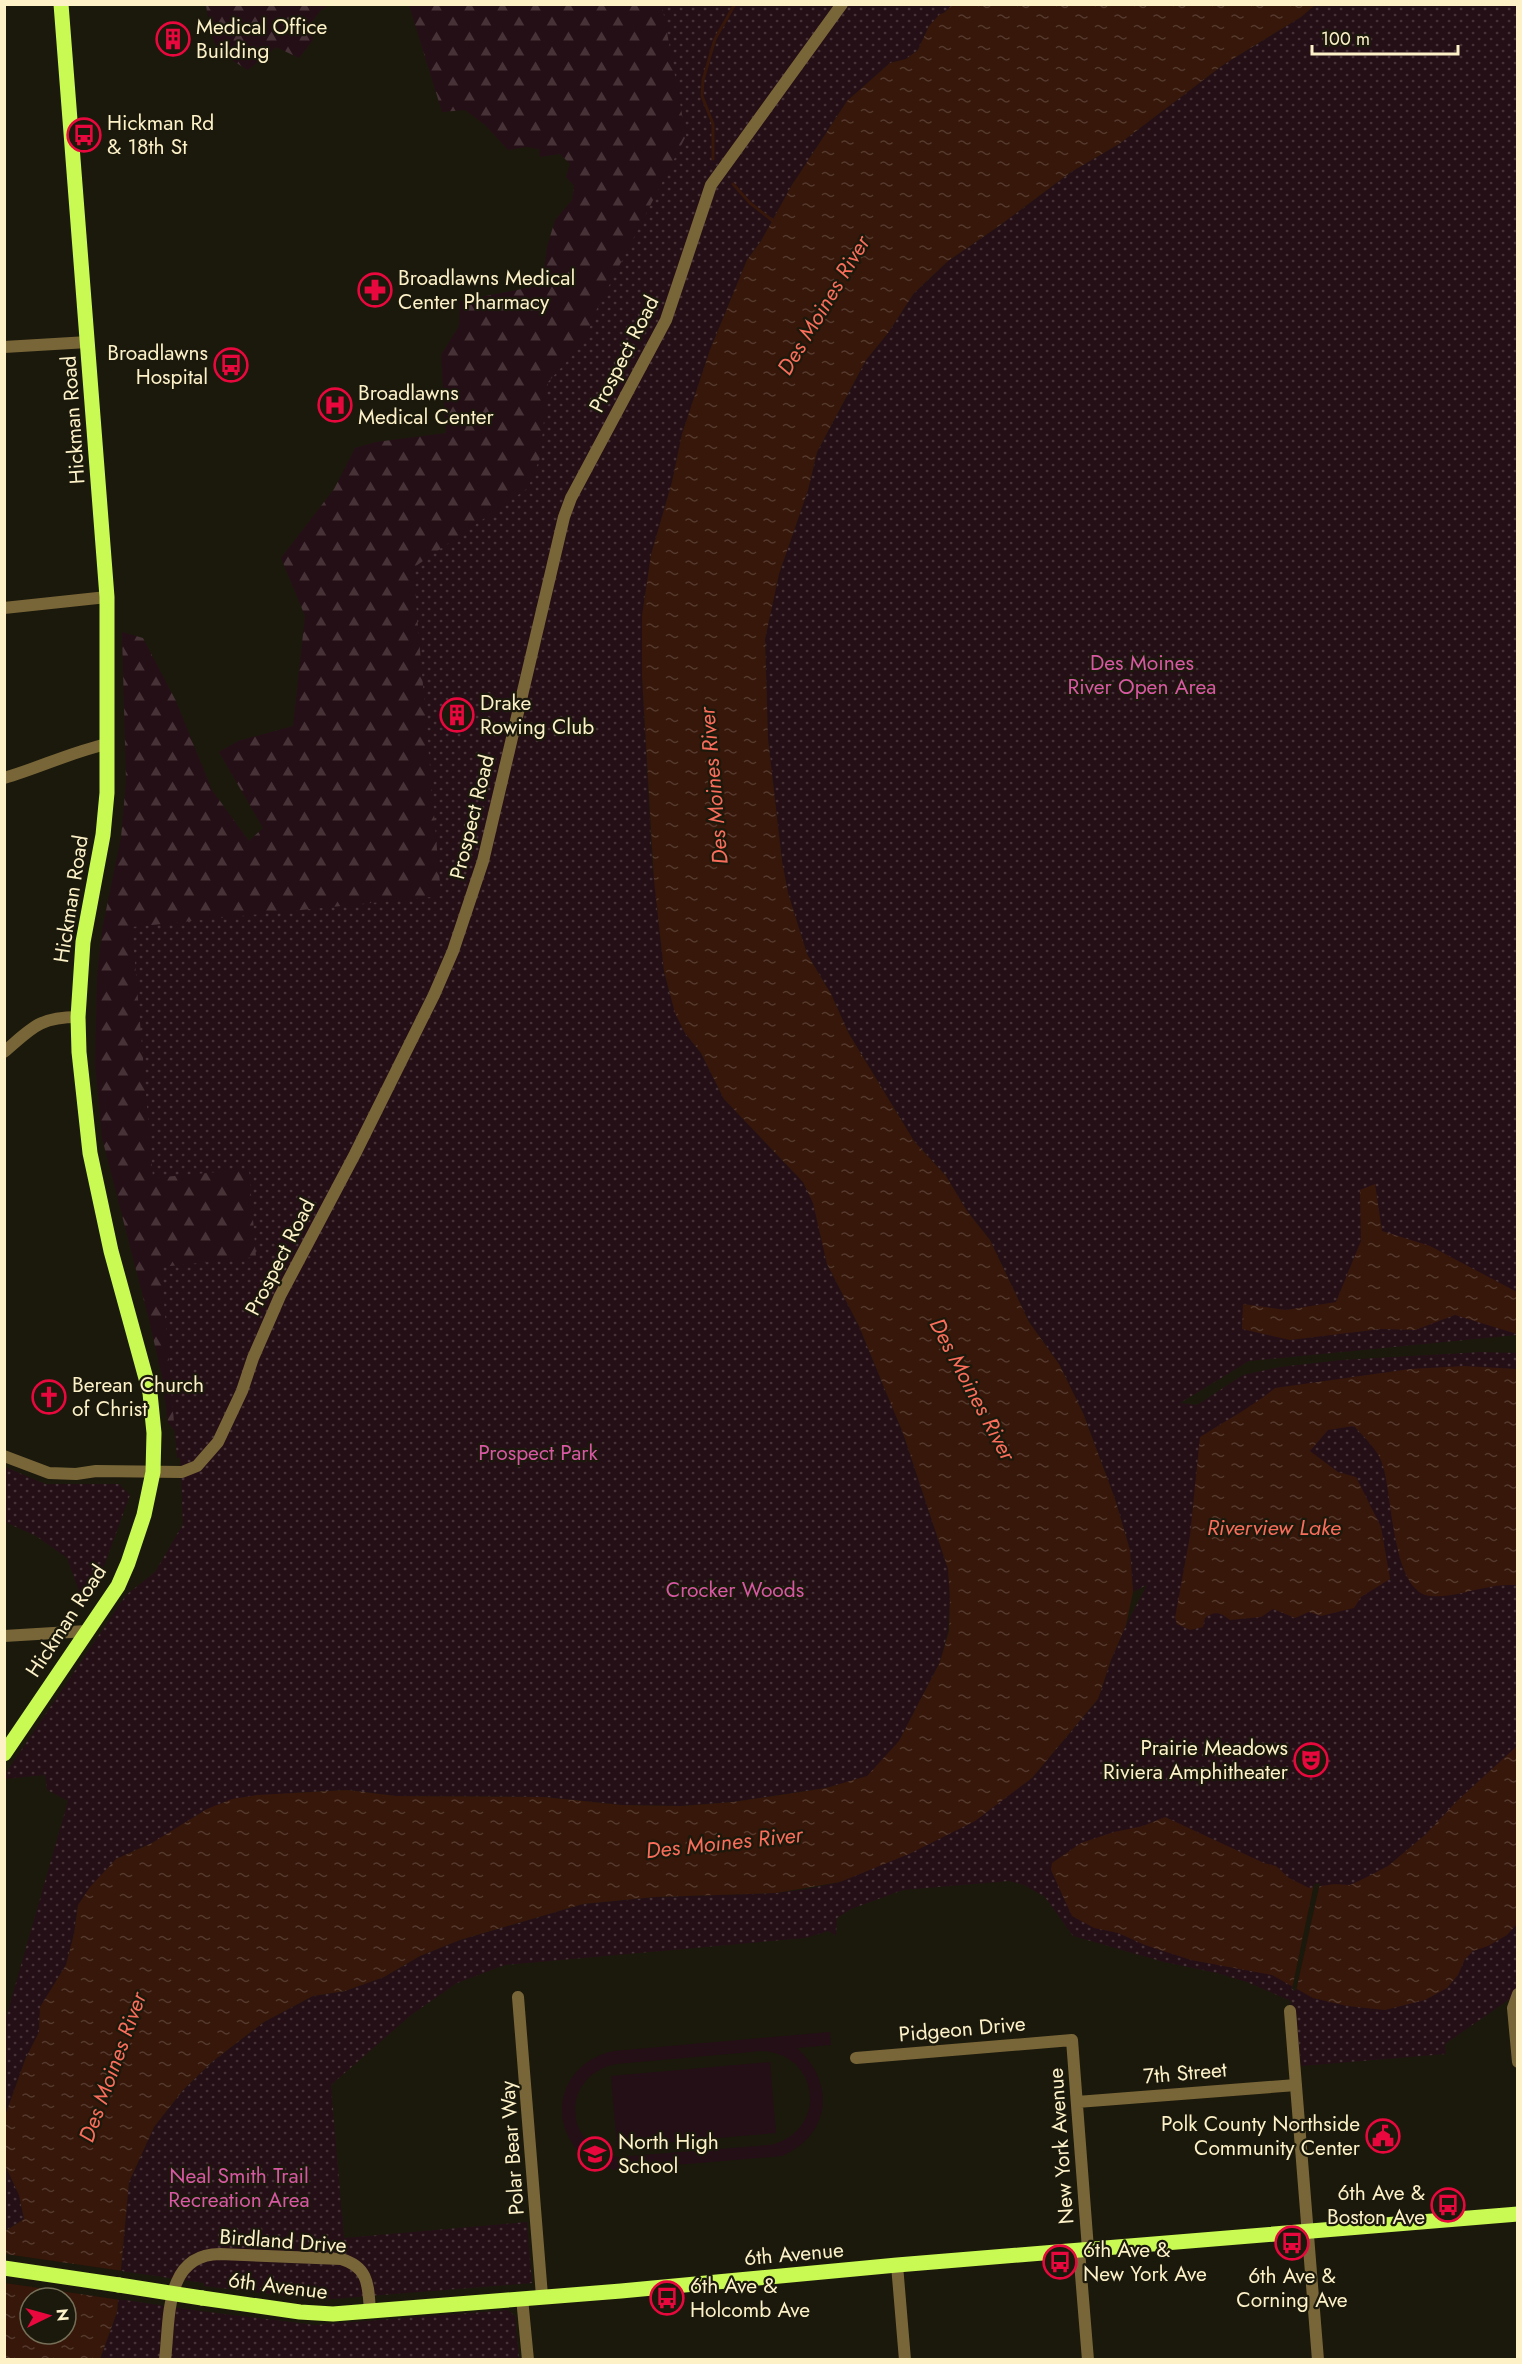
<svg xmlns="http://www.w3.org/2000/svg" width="1522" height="2364" font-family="Jost,sans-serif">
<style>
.forest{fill:url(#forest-firs)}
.park{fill:url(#park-dots)}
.pitch{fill:#250f17;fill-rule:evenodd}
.water{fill:url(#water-ripples);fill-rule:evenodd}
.pier{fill:#1b190c}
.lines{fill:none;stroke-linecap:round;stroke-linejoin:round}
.stream{stroke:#36170a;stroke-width:3}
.minor{stroke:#796638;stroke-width:12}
.major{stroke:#c9f953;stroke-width:15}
.major-bridge{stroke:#c9f953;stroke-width:15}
.labels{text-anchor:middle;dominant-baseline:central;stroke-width:4.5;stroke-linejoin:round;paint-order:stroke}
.poi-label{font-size:21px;fill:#fdf1c8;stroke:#1b190c;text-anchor:start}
.street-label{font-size:21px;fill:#fdf1c8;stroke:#1b190c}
.park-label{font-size:21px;fill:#d958a4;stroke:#1b190c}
.water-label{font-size:22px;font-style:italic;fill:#fa6d5a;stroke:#1b190c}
</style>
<defs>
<pattern id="forest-firs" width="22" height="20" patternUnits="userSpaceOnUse" patternTransform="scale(1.5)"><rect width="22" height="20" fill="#250f17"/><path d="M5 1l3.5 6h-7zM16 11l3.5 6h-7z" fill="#463237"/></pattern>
<pattern id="park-dots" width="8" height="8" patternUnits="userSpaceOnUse" patternTransform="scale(1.5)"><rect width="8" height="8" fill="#250f17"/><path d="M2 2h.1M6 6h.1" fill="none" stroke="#463237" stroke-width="1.8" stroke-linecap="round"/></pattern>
<pattern id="water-ripples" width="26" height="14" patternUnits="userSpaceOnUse" patternTransform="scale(1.5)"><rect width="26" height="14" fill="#36170a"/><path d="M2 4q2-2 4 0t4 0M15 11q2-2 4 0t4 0" fill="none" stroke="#54392c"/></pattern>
</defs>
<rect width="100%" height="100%" fill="#1b190c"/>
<path class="forest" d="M206,5V4L330,5L321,10L311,23L313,40L299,58L276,47L248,70C212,49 212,44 206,5Z
M406,5H785L454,909L175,1431L168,1423L162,1377L150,1324L102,1138L95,1064L97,976L102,930L121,837L126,782L122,632L143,638L176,701L212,790L249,841L263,828L219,752L238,741L293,726L305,616L281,558L334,489L355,448L376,442L446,433L441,355L459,326L460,301L542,285L547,247L555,220L572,200L574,186L566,177L570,164L560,154L540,157L539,149L526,147L508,150L486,126L465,110L442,112L409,5Z"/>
<path class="park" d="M662,5H953L929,26L918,50L906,59L890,63L847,101L792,185L761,241L747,260L710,350L682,434L672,482L651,555L642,616V676L652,860L664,971L669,991L685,1033L701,1053L724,1099L803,1182L814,1203L827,1264L859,1326L888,1397L903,1433L948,1569L950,1598L948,1631L940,1662L899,1741L868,1776L826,1788L733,1802L681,1806L622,1805L544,1797L396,1796L347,1790L293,1793L152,1843L116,1859L78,1905L74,1934L66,1965L40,2007L39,2032L25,2060L5,2116L6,2167L19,2195L24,2219L5,2231V2021L68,1801L47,1790L45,1775L5,1779V1774L126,1595L155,1572L183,1524L180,1458H177L161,1267L256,1257L249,1169L153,1178L132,927L441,896L413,568L528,488L540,458L548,382L584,343L595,313L686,136Z
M1315,5H1517V1335L1249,1361L1180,1403L1197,1405L1243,1375L1280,1367L1342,1360L1481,1352L1517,1353V1994L1445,2044L1446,2054L1301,2066L1296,2012L1290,2011L1291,2001L1247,1982L1217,1973L1164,1962L1073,1936L1045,1897L1024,1885L1009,1881L903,1890L851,1909L837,1918L836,1936L829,1931L805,1938L505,1965L457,1983L411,2015L331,2085L344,2238L527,2222L532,2283L320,2300L204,2286V2283L121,2271L129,2182L154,2127L183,2090L213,2061L264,2022L313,1996L345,1991L384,1977L420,1956L460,1940L583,1904L655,1897L776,1893L807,1889L840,1882L943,1837L1032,1778L1098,1699L1111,1660L1126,1625L1147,1585L1133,1592L1130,1550L1115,1499L1083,1413L1059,1364L1029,1322L990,1240L967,1211L946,1176L914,1141L849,1034L831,994L807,954L788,893L782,861L768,739L765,639L779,574L808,490L817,452L866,360L888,333L914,293L948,261L999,226L1071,172L1119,144L1223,65L1301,17Z
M5,1467L45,1484H119L130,1495L102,1572L84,1605L67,1558L36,1536L5,1522Z
M118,2299L200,2311L315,2325L508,2310L515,2316L519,2359L100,2360L117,2312Z"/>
<path class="pitch" d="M830,2032L831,2045L797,2048C836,2083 831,2135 782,2156L615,2170C545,2156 544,2066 614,2051ZM762,2051C821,2054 828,2132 770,2145L616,2157C562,2146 561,2075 616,2064Z
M770,2062L776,2133L617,2147L611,2076Z"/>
<path class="water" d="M953,4L1315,5L1301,17L1223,65L1119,144L1071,172L999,226L948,261L914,293L888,333L866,360L817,452L808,490L779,574L765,639L768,739L782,861L788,893L807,954L831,994L849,1034L914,1141L946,1176L967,1211L990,1240L1029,1322L1059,1364L1083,1413L1115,1499L1130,1550L1133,1592L1126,1625L1111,1660L1098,1699L1032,1778L975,1821L909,1854L840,1882L776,1893L655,1897L583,1904L460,1940L420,1956L384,1977L345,1991L313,1996L264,2022L213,2061L183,2090L154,2127L129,2182L117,2312L100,2359H5L4,2232L24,2219L19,2195L6,2167L5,2116L25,2060L39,2032L40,2007L66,1965L74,1934L78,1905L90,1887L116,1859L152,1843L207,1809L232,1799L257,1795L347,1790L396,1796L544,1797L622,1805L681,1806L733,1802L826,1788L867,1776L899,1741L940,1662L949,1631L950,1598L948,1569L903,1433L888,1397L859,1326L827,1264L813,1203L803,1182L724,1099L701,1053L685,1033L675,1013L664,971L654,880L642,676V616L651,555L672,482L682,434L710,350L747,260L761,241L792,185L847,101L890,63L906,59L918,50L929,26L940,14L944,13ZM30,2298H66V2334H30Z
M1375,1184L1382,1231L1430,1246L1517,1292V1334L1455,1315L1415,1330L1381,1329L1290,1340L1242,1329L1243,1304L1286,1310L1336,1302L1361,1241L1360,1190Z
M1464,1366L1517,1369V1585C1508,1585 1499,1585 1490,1587C1471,1590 1450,1598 1430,1596C1391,1592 1393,1492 1382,1463C1377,1449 1364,1437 1354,1426L1328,1430L1310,1451L1338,1472L1356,1477L1381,1527L1390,1579L1361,1597L1354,1608L1321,1616L1309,1612L1295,1618L1273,1609L1261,1617L1230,1620C1221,1613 1215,1610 1205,1618L1203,1627L1190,1630L1177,1624L1175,1618L1190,1536L1200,1437C1225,1421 1252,1407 1275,1388L1410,1369Z
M1517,1746V1924L1507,1935L1488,1946L1473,1951L1465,1959L1458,1975L1447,1988L1425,2000L1385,2010L1347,2006L1313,1998L1272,1975L1191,1960L1145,1945L1118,1933L1094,1928L1072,1916L1051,1870L1052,1863L1081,1843L1114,1832L1143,1826L1165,1817L1264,1863L1276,1866L1289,1878L1309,1888L1334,1884L1350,1885L1365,1878L1388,1866L1425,1835L1457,1801Z"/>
<path class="pier" d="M1320,1883L1296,1991L1292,1989L1314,1884Z
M5,2254L123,2271L121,2300L5,2283Z"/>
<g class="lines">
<path class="stream" d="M713,159V124L702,96L703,80L715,39L735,4
M733,184L750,203L773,221"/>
<path class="minor" d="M4,347L88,342
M4,608L107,597
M4,778C39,768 71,752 107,744
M4,1052C32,1028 39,1017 78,1017
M4,1456L49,1473L76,1474L96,1471L182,1472L197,1466L218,1442L242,1391L253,1358L280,1296L355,1154L434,995L453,951L483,861L564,517L571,498L666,320L711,185L842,4
M4,1636L87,1631
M1518,1994L1513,2008L1518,2062
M518,1997L542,2296
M1290,2011L1318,2360
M856,2058L1072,2040L1088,2249
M1077,2102L1296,2085
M1079,2250L1088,2360
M897,2265L905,2360
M522,2298L528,2360
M165,2360C170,2319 164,2254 220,2254L341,2259C369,2267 368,2285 370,2311"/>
<path class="major" d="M4,1754L118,1586L128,1563L144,1515L153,1472L154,1433L150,1393L111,1251L90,1153L79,1052L78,1017L83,942L103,835L107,793V597L61,4
M4,2268L119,2285
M202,2298L300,2312L333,2314L621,2291L897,2265L1518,2214"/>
<path class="major-bridge" d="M119,2285L202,2298"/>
</g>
<defs>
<g id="building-ring" transform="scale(1.725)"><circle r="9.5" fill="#1b190c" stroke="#e9083d" stroke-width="1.5"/><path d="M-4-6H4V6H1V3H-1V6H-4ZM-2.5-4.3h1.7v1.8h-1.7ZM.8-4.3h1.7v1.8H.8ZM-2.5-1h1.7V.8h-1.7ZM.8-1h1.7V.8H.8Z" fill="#e9083d"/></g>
<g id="bus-ring" transform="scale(1.725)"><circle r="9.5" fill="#1b190c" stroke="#e9083d" stroke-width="1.5"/><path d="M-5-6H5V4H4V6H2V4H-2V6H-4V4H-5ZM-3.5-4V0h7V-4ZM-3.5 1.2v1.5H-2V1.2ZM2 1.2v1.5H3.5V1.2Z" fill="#e9083d"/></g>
<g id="pharmacy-ring" transform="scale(1.725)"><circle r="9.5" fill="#1b190c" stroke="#e9083d" stroke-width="1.5"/><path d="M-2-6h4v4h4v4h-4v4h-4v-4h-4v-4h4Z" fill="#e9083d"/></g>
<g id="hospital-ring" transform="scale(1.725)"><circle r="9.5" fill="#1b190c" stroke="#e9083d" stroke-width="1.5"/><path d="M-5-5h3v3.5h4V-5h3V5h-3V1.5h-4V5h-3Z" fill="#e9083d"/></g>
<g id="church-ring" transform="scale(1.725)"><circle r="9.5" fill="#1b190c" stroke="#e9083d" stroke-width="1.5"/><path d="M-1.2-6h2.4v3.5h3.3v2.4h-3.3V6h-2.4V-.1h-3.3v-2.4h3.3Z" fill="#e9083d"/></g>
<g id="theatre-ring" transform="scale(1.725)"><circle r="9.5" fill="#1b190c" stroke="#e9083d" stroke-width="1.5"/><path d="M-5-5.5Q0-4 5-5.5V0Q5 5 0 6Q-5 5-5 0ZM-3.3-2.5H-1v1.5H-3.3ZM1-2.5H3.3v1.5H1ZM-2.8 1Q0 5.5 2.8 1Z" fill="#e9083d"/></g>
<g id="civic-ring" transform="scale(1.725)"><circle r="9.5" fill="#1b190c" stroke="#e9083d" stroke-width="1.5"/><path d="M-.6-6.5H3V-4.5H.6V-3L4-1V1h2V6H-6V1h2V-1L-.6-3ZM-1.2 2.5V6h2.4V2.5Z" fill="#e9083d"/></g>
<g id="school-ring" transform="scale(1.725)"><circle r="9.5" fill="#1b190c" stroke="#e9083d" stroke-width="1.5"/><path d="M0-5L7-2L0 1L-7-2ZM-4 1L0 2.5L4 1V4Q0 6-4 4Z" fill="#e9083d"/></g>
</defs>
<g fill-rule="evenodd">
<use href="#building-ring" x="173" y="39"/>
<use href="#bus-ring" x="84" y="135"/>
<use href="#pharmacy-ring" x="375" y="290"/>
<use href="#bus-ring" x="231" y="365"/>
<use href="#hospital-ring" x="335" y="405"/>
<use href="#building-ring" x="457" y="715"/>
<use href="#church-ring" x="49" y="1397"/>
<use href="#theatre-ring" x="1311" y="1760"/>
<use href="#civic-ring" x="1383" y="2136"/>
<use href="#school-ring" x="595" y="2154"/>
<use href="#bus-ring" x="1448" y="2205"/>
<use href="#bus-ring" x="1292" y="2243"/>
<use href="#bus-ring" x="1060" y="2262"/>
<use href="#bus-ring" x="667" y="2298"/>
</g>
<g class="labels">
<g class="poi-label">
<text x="196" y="27">Medical Office<tspan x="196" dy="24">Building</tspan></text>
<text x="107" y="123">Hickman Rd<tspan x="107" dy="24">&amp; 18th St</tspan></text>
<text x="398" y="278">Broadlawns Medical<tspan x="398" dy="24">Center Pharmacy</tspan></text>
<text x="208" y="353" text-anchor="end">Broadlawns<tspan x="208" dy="24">Hospital</tspan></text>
<text x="358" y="393">Broadlawns<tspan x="358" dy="24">Medical Center</tspan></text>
<text x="480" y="703">Drake<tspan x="480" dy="24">Rowing Club</tspan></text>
<text x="72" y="1385">Berean Church<tspan x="72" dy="24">of Christ</tspan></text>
<text x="1288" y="1748" text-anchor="end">Prairie Meadows<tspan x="1288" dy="24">Riviera Amphitheater</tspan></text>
<text x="1360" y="2124" text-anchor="end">Polk County Northside<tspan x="1360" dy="24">Community Center</tspan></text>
<text x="618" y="2142">North High<tspan x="618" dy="24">School</tspan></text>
<text x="1425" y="2193" text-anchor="end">6th Ave &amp;<tspan x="1425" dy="24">Boston Ave</tspan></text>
<text x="1083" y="2250">6th Ave &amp;<tspan x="1083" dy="24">New York Ave</tspan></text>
<text x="1292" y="2276" text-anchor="middle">6th Ave &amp;<tspan x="1292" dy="24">Corning Ave</tspan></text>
<text x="690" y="2286">6th Ave &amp;<tspan x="690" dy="24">Holcomb Ave</tspan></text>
</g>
<g class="street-label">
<text transform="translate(624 354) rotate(-63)">Prospect Road</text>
<text transform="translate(73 420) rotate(-94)">Hickman Road</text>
<text transform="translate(472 817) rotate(-76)">Prospect Road</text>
<text transform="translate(71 899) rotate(-81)">Hickman Road</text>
<text transform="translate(280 1257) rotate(-63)">Prospect Road</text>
<text transform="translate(66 1621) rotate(-57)">Hickman Road</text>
<text transform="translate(962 2029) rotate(-5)">Pidgeon Drive</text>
<text transform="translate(1185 2073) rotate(-5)">7th Street</text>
<text transform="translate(1061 2146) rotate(-94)">New York Avenue</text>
<text transform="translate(512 2148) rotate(-94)">Polar Bear Way</text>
<text transform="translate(283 2241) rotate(4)">Birdland Drive</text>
<text transform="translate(794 2254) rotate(-5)">6th Avenue</text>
<text transform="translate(278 2286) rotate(7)">6th Avenue</text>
</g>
<g class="park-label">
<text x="1142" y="663">Des Moines<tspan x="1142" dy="24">River Open Area</tspan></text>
<text x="538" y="1453">Prospect Park</text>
<text x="735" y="1590">Crocker Woods</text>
<text x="239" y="2176">Neal Smith Trail<tspan x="239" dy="24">Recreation Area</tspan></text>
</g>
<g class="water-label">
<text transform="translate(823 305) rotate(-59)">Des Moines River</text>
<text transform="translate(713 786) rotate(-95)">Des Moines River</text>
<text transform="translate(973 1389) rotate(62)">Des Moines River</text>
<text x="1274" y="1527">Riverview Lake</text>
<text transform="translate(724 1842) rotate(-6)">Des Moines River</text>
<text transform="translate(112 2067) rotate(-70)">Des Moines River</text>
</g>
</g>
<rect width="1522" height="2364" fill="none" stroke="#fdf1c8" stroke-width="12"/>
<g transform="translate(48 2316) rotate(85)"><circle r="28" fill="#1b190c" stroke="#756f57" stroke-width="1.5"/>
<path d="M0-4.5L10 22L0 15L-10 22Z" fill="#e9083d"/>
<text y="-9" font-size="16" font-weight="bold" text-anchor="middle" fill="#fdf1c8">N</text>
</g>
<path d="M1312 45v9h146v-9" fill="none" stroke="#fdf1c8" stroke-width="3"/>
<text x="1321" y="45" font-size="18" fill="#fdf1c8" stroke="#1b190c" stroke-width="4.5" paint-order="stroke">100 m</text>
</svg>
